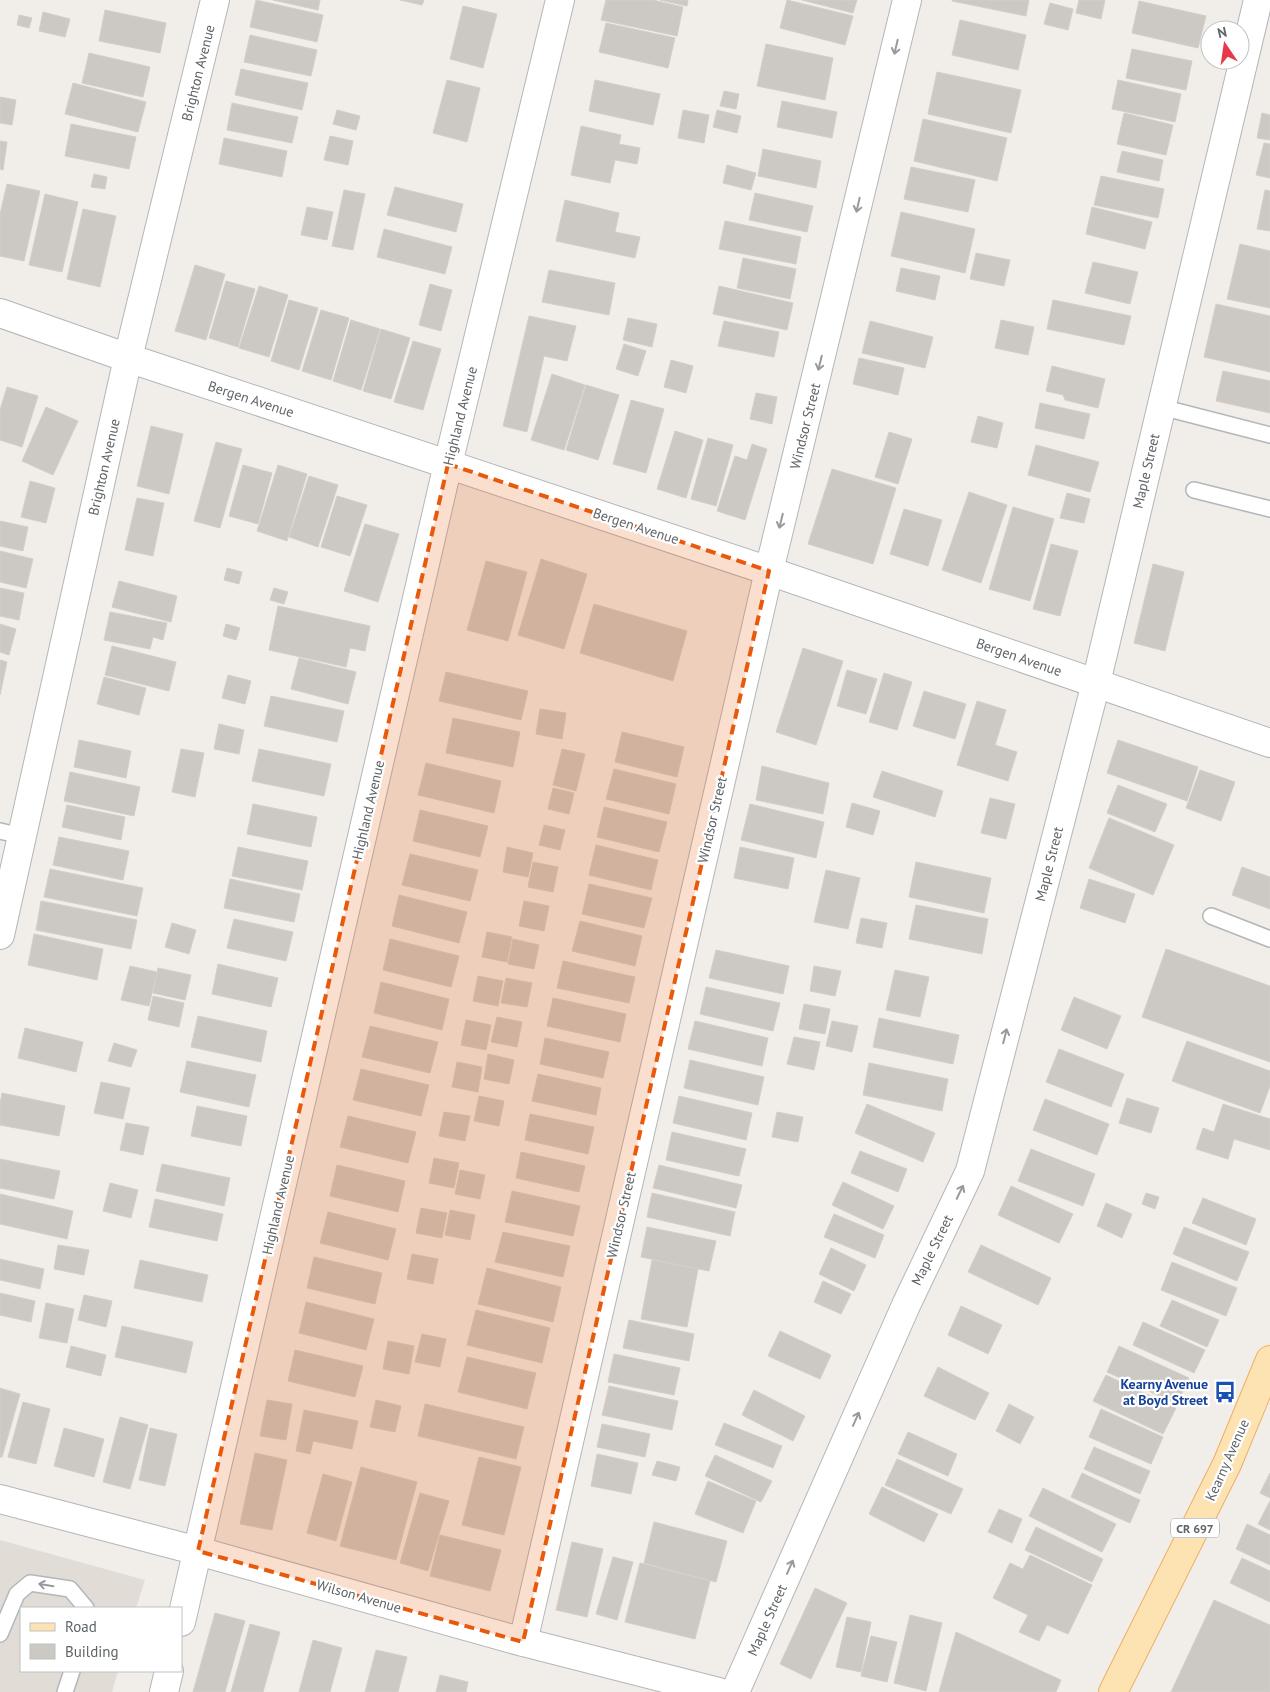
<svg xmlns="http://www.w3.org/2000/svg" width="1270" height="1692" font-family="'PT Sans',sans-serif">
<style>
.education{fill:#e1ddd6}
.building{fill:#ccc8c4;stroke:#d5cec6}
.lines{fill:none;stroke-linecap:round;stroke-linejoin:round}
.service-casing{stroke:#b3b6ba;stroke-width:18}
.minor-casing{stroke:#b3b6ba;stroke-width:30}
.tertiary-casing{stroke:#b3b6ba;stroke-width:30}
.primary-casing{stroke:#eeaf63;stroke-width:30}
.service{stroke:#fff;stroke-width:15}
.minor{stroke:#fff;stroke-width:28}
.tertiary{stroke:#fff;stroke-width:28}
.primary{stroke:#fde3b1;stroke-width:28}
.oneway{stroke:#979a9d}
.marked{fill:#e8590c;fill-opacity:0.2;stroke:#e8590c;stroke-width:4;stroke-dasharray:10 6;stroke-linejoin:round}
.labels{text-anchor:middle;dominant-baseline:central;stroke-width:4.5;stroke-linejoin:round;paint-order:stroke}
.shield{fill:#fff;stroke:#8f9295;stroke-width:1}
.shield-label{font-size:12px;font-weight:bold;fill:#5f6468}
.street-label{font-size:14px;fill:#5f6468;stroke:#fff}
.transit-label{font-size:14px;font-weight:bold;fill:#164399;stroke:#fff;text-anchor:end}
</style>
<rect width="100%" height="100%" fill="#f1ede8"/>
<path class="education" d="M0,1540L145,1580L136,1608H21V1671H118L112,1692H0Z"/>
<path class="building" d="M256,0L323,15L317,42L250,27Z
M273,0H320L318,10Z
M400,0H424L422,5Z
M606,0H653L683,7L677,36L601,20Z
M660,0H688L687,6Z
M787,0L853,16L845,45L780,28Z
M802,0H857L853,13Z
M952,0H1029L1026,16L952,1Z
M1079,0H1105L1101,19L1076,13Z
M1139,1L1206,16L1198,48L1132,33Z
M1050,3L1073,9L1068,30L1044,24Z
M463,6L497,14L483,68L450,59Z
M105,10L166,23L160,53L99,41Z
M43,12L70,19L65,37L39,31Z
M19,15L32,18L29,28L17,25Z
M960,20L1026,35L1018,70L952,55Z
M606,23L675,38L668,68L599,52Z
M250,35L317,50L311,76L244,62Z
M766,44L833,58L825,100L757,86Z
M1132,49L1192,61L1186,90L1126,78Z
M89,53L150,67L143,97L82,83Z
M241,69L308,83L302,110L235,95Z
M937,72L1021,90L1011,133L928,114Z
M447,80L480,88L467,142L433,133Z
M595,80L660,94L653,125L589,111Z
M1118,80L1181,94L1175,122L1112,109Z
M73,83L146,102L138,132L65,114Z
M724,91L739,94L736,109L720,106Z
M0,97L16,100L12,125L0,123Z
M782,101L837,112L832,138L777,127Z
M232,103L298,117L292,143L227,130Z
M337,110L360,116L356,130L333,124Z
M683,110L709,115L704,143L678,138Z
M717,110L741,116L737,133L713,127Z
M1124,113L1173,125L1166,155L1117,144Z
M1262,113L1270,115V140L1257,138Z
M923,119L1007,138L997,181L914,161Z
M71,124L136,137L129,169L65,156Z
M581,126L621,135L619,144L640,148L637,164L615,160L610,183L571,175Z
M330,136L353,141L348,165L324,160Z
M224,138L287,151L282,177L219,164Z
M0,141L7,142L3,170L0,169Z
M1264,143L1270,144V178L1256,175Z
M763,149L821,161L816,188L758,176Z
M1122,151L1163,160L1159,181L1117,172Z
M727,165L756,173L751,190L723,183Z
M911,167L975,180L968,212L904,199Z
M94,174L107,177L105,189L91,187Z
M1101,176L1164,189L1158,218L1094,205Z
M7,184L40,191L24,261L0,256V214Z
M395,187L463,204L456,232L387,215Z
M344,190L365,194L353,250L332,246Z
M1265,190L1270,191V231L1257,229Z
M755,193L813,206L807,232L749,220Z
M45,194L78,202L62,272L29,265Z
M565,200L619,213L615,232L640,237L635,258L556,241Z
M307,207L333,212L327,240L301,235Z
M1092,207L1152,222L1145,249L1086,234Z
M83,209L116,216L100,287L67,279Z
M901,212L975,229L965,273L891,256Z
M725,221L801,237L796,264L719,249Z
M384,229L452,247L445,274L377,257Z
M1240,244L1270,251V308L1227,299Z
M976,253L1010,260L1004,286L970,279Z
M743,258L796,269L790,299L737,288Z
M1093,262L1138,272L1130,304L1085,293Z
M195,265L225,274L206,340L175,331Z
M901,268L940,276L935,300L896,291Z
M549,270L615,283L609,315L542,302Z
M226,281L255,289L238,347L209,338Z
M430,284L452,290L441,331L419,325Z
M259,286L288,295L269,357L239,348Z
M719,286L793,303L787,330L713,314Z
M289,300L318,308L299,370L271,361Z
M1053,300L1131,316L1124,345L1047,329Z
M1216,304L1270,316V372L1204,357Z
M321,310L349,318L331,380L302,371Z
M529,316L576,326L567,361L544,356L527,432L503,426Z
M628,318L657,324L652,347L623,340Z
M351,320L380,329L361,390L333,381Z
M1001,320L1034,327L1028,355L995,348Z
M724,321L779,332L774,357L718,346Z
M870,321L933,337L925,368L862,353Z
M381,329L410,338L391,399L363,391Z
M413,341L441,349L423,410L394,402Z
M624,344L646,351L638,376L616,369Z
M859,358L904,368L898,395L853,384Z
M671,360L693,366L686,393L664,387Z
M1052,366L1105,379L1098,408L1065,400L1063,395L1046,391Z
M1223,371L1270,381V413L1216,401Z
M552,374L585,385L564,450L531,440Z
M586,385L619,395L598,460L566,450Z
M7,387L38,396L22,447L0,440V410Z
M756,393L777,397L772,424L750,419Z
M631,400L664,409L646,473L613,464Z
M1040,403L1090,414L1084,439L1035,428Z
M46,407L78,421L53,475L22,461Z
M978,416L1003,423L997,448L971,442Z
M151,426L183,434L169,494L137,486Z
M675,431L703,440L686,498L657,489Z
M889,432L912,439L898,484L875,477Z
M708,438L733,445L716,506L691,499Z
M216,442L242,449L220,528L194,521Z
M752,444L767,449L745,520L717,511L735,456L747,460Z
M1036,445L1099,462L1090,492L1028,475Z
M243,465L272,473L258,524L229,516Z
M278,465L307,474L287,541L257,531Z
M832,469L896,488L873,564L808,544Z
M309,476L338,485L318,547L289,537Z
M30,481L55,488L46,523L21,517Z
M969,492L1007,505L981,583L942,570Z
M1067,493L1090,499L1084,523L1060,518Z
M337,496L367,505L350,556L321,547Z
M137,498L164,503L153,556L125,550Z
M1013,507L1054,519L1030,601L989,589Z
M904,509L942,520L928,566L890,554Z
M0,521L28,527L23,551L0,546Z
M365,524L399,534L378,602L344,591Z
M1051,544L1078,551L1060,616L1033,609Z
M0,551L33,559L26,588L0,582Z
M541,559L587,574L564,649L518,635Z
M486,561L527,572L508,641L467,630Z
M1153,564L1184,572L1165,651L1134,643Z
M227,568L242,572L239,584L224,580Z
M119,581L177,596L171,622L112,607Z
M0,588L24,593L19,620L0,616Z
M274,588L288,592L284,604L270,600Z
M594,604L687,631L673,681L580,653Z
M278,606L370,626L365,651L350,648L346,667L269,650Z
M110,612L167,623L163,640L153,637L150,649L104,640Z
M0,624L16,629L9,655L0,652Z
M226,624L240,628L236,640L223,636Z
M112,646L176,662L169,691L105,675Z
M803,648L843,661L816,745L776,732Z
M299,658L356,672L348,704L291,689Z
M0,660L7,662L0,695Z
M847,670L877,679L866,714L837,706Z
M446,672L528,691L521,720L439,701Z
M884,673L912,682L897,730L869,722Z
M228,675L251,681L245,704L222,698Z
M104,677L146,688L139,715L97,704Z
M924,691L966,704L955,739L913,726Z
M271,696L344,711L337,742L264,726Z
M977,701L1006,710L995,745L1017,752L1008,781L957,765Z
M540,709L566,713L562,739L536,734Z
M453,718L520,732L513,767L446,753Z
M219,724L244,730L239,754L214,749Z
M622,732L684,747L677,777L615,762Z
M79,740L131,751L126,778L74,767Z
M1118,740L1198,767L1187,801L1107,773Z
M181,749L204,753L195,797L172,792Z
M259,749L331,764L324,796L252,781Z
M562,749L585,754L576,791L553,785Z
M426,763L501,781L494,813L418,795Z
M762,766L829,783L823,814L756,800Z
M614,769L676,784L669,814L606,799Z
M1200,770L1235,782L1221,821L1186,808Z
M882,771L943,791L935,817L873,797Z
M70,772L140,787L134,816L64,801Z
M1118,785L1167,804L1155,832L1107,813Z
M553,788L574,793L569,814L548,809Z
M990,798L1015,804L1006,839L981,833Z
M852,803L880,811L873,835L846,827Z
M253,804L317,817L311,847L247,834Z
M750,804L824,822L816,858L741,840Z
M67,805L125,817L121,840L62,827Z
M604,807L667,822L659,852L597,837Z
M420,810L488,826L480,857L413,841Z
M1109,818L1174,845L1153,895L1089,868Z
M544,825L565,830L560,850L539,845Z
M59,837L129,851L123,880L53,865Z
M596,845L658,860L651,890L589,875Z
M238,847L308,861L302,890L232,876Z
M507,847L533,853L528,877L503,872Z
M740,847L794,858L788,889L734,878Z
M410,854L478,870L470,901L402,885Z
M533,862L558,867L553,892L528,887Z
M916,862L991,878L984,913L909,897Z
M1242,867L1270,877V909L1232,895Z
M50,869L143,888L137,916L44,897Z
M826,870L860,878L848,929L814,922Z
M230,879L300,894L294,922L224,908Z
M1089,879L1135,894L1125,923L1080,908Z
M589,884L652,898L644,928L582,914Z
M399,895L467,912L459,943L392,926Z
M41,901L137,920L131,949L36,930Z
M524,901L549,906L544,931L519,926Z
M916,905L988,919L982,954L909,939Z
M861,918L887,923L882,948L856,943Z
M234,919L293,932L286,961L227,948Z
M580,921L642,936L635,966L572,951Z
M172,923L196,930L189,954L165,947Z
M487,932L512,937L507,962L482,957Z
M34,934L103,949L97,980L28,965Z
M390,939L459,956L451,987L383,970Z
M513,939L539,945L534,969L508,964Z
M1166,949L1270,986V1062L1142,1017Z
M716,950L789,966L783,994L709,978Z
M563,961L635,977L629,1003L557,988Z
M218,964L278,978L271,1007L212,994Z
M130,966L157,972L149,1006L121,1000Z
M814,966L841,971L835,996L810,991Z
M158,968L191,975L185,1000L153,993Z
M895,970L929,977L920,1017L886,1010Z
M478,976L503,981L498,1006L473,1001Z
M506,978L532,983L527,1007L501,1003Z
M381,982L449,999L442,1030L374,1013Z
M706,987L780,1003L773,1031L700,1014Z
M153,996L184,1003L179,1027L148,1020Z
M1074,997L1121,1016L1107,1049L1061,1030Z
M553,998L626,1014L620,1042L547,1026Z
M804,1004L830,1009L825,1034L799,1029Z
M198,1016L267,1031L261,1062L191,1047Z
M497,1017L522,1022L517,1047L491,1042Z
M879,1018L959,1035L953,1064L873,1047Z
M466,1020L491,1025L486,1050L461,1045Z
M695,1021L768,1038L762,1066L688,1049Z
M832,1021L858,1026L852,1052L826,1046Z
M370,1026L438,1042L430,1073L362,1057Z
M25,1028L83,1042L76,1072L18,1058Z
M794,1037L820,1042L814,1070L787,1064Z
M545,1038L609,1052L603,1078L540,1064Z
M1187,1041L1270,1071V1086L1260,1113L1172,1081Z
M114,1043L137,1050L131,1067L108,1061Z
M1059,1049L1124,1074L1111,1107L1046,1082Z
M488,1054L514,1060L509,1084L484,1079Z
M690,1060L764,1077L758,1105L684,1088Z
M187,1061L256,1075L249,1107L180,1092Z
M457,1062L482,1067L478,1092L452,1087Z
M869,1063L948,1079L942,1111L863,1095Z
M361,1069L429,1085L421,1116L353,1100Z
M538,1074L601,1088L596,1115L532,1101Z
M101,1082L130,1088L123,1119L94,1113Z
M2,1093L65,1106L59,1136L0,1125V1104Z
M479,1096L504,1101L499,1126L474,1121Z
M679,1096L752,1113L746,1140L673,1123Z
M1127,1098L1159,1108L1151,1133L1119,1123Z
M1045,1099L1109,1124L1097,1155L1033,1130Z
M867,1104L935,1133L923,1162L855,1133Z
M1223,1104L1270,1119V1150L1234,1139L1228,1159L1196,1149L1203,1128L1214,1132Z
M197,1106L247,1116L241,1146L191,1136Z
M444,1112L470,1116L465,1141L439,1136Z
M777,1112L803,1117L798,1142L772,1137Z
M530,1114L594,1127L588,1154L525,1140Z
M348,1116L416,1132L408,1163L340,1147Z
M126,1123L149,1127L143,1155L120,1150Z
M672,1132L746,1149L739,1176L666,1160Z
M1031,1149L1095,1174L1083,1206L1018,1181Z
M860,1151L907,1169L898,1192L851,1173Z
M521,1152L585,1166L579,1192L516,1178Z
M434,1158L459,1163L454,1188L429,1183Z
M0,1159L60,1171L54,1199L0,1188Z
M162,1164L230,1178L224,1206L156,1191Z
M337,1165L405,1181L398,1212L330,1196Z
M659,1165L742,1185L736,1208L653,1188Z
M460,1170L485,1175L480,1199L455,1194Z
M843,1182L894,1206L883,1229L832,1205Z
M110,1183L138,1190L131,1218L103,1211Z
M1011,1186L1073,1214L1059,1243L998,1215Z
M512,1191L580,1206L573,1236L505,1222Z
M652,1193L735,1212L730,1236L647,1217Z
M1146,1193L1159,1197L1155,1209L1142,1204Z
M0,1194L73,1211L67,1239L0,1224Z
M1203,1198L1256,1219L1246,1245L1192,1223Z
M155,1199L223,1214L217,1241L149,1227Z
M1106,1203L1132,1214L1122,1238L1097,1226Z
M421,1208L447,1213L442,1238L416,1233Z
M450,1210L475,1215L470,1240L445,1235Z
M328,1212L396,1229L388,1260L320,1243Z
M834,1214L884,1235L875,1258L824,1237Z
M647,1227L716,1241L709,1271L641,1257Z
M1184,1227L1249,1252L1237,1281L1173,1254Z
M503,1232L570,1246L563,1277L495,1262Z
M58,1245L89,1250L84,1275L54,1269Z
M981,1245L1051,1278L1038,1305L968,1272Z
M831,1248L866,1265L854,1291L819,1274Z
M412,1254L438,1259L433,1284L407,1279Z
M314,1257L382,1273L375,1304L307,1288Z
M0,1259L44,1269L40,1289L0,1280Z
M140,1260L208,1275L202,1302L134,1288Z
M652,1260L698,1269L687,1327L641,1319Z
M1172,1262L1237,1288L1226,1316L1161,1290Z
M487,1268L561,1287L553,1322L478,1304Z
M823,1281L851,1294L841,1314L814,1302Z
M0,1293L35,1301L31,1322L0,1315Z
M84,1295L112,1301L106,1327L78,1320Z
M1172,1300L1219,1320L1207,1347L1160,1326Z
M306,1302L374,1319L366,1350L299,1333Z
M46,1303L74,1309L67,1343L39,1338Z
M961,1306L1002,1325L988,1354L948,1335Z
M476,1310L550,1328L542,1363L467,1345Z
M629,1320L694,1334L689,1361L623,1348Z
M1143,1322L1205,1350L1194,1373L1133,1345Z
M122,1326L193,1342L186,1373L115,1357Z
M780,1331L831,1355L820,1379L768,1356Z
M422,1334L446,1339L440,1367L415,1362Z
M388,1341L414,1346L409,1374L383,1369Z
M71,1346L106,1355L101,1376L66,1367Z
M1119,1346L1189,1378L1177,1404L1107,1372Z
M295,1350L363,1366L355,1397L288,1381Z
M614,1354L680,1368L674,1395L608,1382Z
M467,1357L536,1373L527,1409L458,1392Z
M938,1367L989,1393L975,1420L924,1396Z
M1106,1375L1176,1408L1163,1434L1093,1401Z
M609,1386L678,1401L672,1430L602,1415Z
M0,1388L20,1394L2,1457H0Z
M754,1390L805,1416L793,1441L742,1415Z
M267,1400L292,1404L286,1440L260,1436Z
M376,1400L401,1406L395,1432L370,1427Z
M23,1402L50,1409L36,1464L8,1457Z
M425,1404L524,1427L516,1459L418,1436Z
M1009,1404L1034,1417L1020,1444L996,1431Z
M1101,1409L1163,1437L1151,1464L1089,1437Z
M304,1410L358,1421L352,1449L313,1441L310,1454L296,1451Z
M120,1417L148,1425L130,1489L103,1482Z
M724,1423L782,1446L773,1468L715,1445Z
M602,1424L650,1434L645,1457L597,1447Z
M64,1428L104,1439L94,1477L54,1466Z
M150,1428L177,1434L165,1486L139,1480Z
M908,1432L957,1454L948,1476L898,1454Z
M1094,1447L1150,1471L1140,1494L1084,1469Z
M255,1453L287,1460L272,1530L240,1524Z
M597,1454L638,1463L631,1494L591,1486Z
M715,1455L772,1481L761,1502L705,1476Z
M479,1457L521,1467L504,1535L462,1525Z
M897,1459L963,1489L951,1514L885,1485Z
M657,1461L680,1467L676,1481L652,1475Z
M361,1467L417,1482L396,1560L340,1546Z
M1082,1473L1140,1500L1130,1523L1071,1497Z
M1270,1473V1498L1260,1493Z
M323,1474L352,1482L336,1541L307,1533Z
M708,1481L756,1501L743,1533L695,1514Z
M882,1487L938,1514L924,1542L869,1514Z
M1043,1488L1116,1524L1102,1552L1029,1516Z
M420,1493L449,1501L428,1571L400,1563Z
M1270,1501V1530L1258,1524Z
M999,1509L1022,1519L1012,1543L988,1532Z
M654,1522L727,1541L716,1582L644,1563Z
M1247,1524L1270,1535V1565L1236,1549Z
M1036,1527L1103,1559L1092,1582L1025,1550Z
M440,1535L501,1550L490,1591L430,1576Z
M572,1542L603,1549L587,1617L556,1610Z
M1030,1555L1092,1585L1068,1634L1047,1625L1039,1641L1019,1632L1028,1615L993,1598L1010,1563L1023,1569Z
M613,1557L633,1562L617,1620L596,1614Z
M1242,1558L1270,1571V1602L1230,1583Z
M640,1563L710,1581L695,1639L625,1622Z
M815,1588L847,1603L811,1679L780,1664Z
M1214,1600L1270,1625V1692H1171Z
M215,1613L245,1621L225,1692H193Z
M910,1615L942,1623L926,1691L894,1683Z
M847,1617L871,1622L861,1672L836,1667Z
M250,1624L280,1632L263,1692H231Z
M956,1632L1061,1680L1056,1692H939Z
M871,1636L897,1642L887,1682L861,1676Z
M313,1640L342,1648L330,1692H299Z
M376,1650L407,1657L398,1692H365Z
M440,1675L468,1682L466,1692H436Z"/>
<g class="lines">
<g class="service-casing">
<path id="service" d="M1161,407L1270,435
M1194,490L1270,509
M0,831L22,836
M1211,916L1270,939
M0,1634L17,1594L30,1583L70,1589L86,1608
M65,1692L72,1671"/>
</g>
<g class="minor-casing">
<path id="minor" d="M0,935L128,358L215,0
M0,1499L198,1551L523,1642L719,1692
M181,1622L448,464L560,0
M523,1642L769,571L907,0
M164,1692L169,1671
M735,1692L907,1303L970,1171L1096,683L1258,0"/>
</g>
<g class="tertiary-casing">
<path id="tertiary" d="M0,313L128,358L769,571L1270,743"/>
</g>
<g class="primary-casing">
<path id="primary" d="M1113,1692L1227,1464L1270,1360"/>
</g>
<use href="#service" class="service"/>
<use href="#minor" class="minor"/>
<use href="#tertiary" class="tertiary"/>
<use href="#primary" class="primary"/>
</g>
<defs><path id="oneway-shaft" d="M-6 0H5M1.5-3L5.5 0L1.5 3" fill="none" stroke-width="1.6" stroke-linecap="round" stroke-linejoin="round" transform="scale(1.25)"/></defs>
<g class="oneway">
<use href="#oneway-shaft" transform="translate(896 47) rotate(103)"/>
<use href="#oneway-shaft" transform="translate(858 205) rotate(103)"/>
<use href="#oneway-shaft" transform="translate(820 363) rotate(104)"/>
<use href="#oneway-shaft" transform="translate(781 521) rotate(104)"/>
<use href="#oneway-shaft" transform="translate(1005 1036) rotate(-76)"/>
<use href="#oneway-shaft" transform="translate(960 1192) rotate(-64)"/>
<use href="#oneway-shaft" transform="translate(856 1419) rotate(-66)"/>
<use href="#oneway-shaft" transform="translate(790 1567) rotate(-66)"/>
<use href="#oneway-shaft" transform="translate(46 1585) rotate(-171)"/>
</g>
<path class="marked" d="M448,464L769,571L523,1642L198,1551Z"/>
<defs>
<g id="bus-bare" transform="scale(1.725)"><path d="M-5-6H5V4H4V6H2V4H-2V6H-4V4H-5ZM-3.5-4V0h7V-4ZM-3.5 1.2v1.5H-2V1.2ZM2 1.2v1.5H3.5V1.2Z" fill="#1a4fb4" stroke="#fff" stroke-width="2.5" paint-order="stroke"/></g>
</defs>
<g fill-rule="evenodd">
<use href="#bus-bare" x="1225" y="1392"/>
</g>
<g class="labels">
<rect class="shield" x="1171" y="1518.5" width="48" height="19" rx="4"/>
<g class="shield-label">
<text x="1195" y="1528">CR 697</text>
</g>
<g class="street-label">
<text transform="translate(198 73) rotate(-76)">Brighton Avenue</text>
<text transform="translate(251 399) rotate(18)">Bergen Avenue</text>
<text transform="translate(460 416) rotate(-76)">Highland Avenue</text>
<text transform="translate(805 426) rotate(-76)">Windsor Street</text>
<text transform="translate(104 467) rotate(-77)">Brighton Avenue</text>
<text transform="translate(1146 471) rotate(-77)">Maple Street</text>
<text transform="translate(636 526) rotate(18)">Bergen Avenue</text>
<text transform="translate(1019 657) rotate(19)">Bergen Avenue</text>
<text transform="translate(368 810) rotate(-77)">Highland Avenue</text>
<text transform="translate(712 820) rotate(-77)">Windsor Street</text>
<text transform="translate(1049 864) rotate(-76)">Maple Street</text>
<text transform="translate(278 1205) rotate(-77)">Highland Avenue</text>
<text transform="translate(621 1215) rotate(-77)">Windsor Street</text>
<text transform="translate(932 1250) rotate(-64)">Maple Street</text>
<text transform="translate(1227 1460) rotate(-66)">Kearny Avenue</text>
<text transform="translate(359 1596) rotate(16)">Wilson Avenue</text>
<text transform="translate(767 1620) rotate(-66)">Maple Street</text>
</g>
<g class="transit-label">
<text x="1208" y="1384">Kearny Avenue<tspan x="1208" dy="16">at Boyd Street</tspan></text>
</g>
</g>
<rect x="20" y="1607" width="162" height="65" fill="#ffffff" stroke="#bfc1c3"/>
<rect x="30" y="1623" width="25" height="8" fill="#fde3b1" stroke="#bfc1c3"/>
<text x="65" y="1632" font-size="15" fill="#5f6468">Road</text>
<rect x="30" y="1644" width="25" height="15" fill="#ccc8c4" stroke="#bfc1c3"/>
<text x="65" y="1657" font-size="15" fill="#5f6468">Building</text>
<g transform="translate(1225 45) rotate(347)"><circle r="24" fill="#ffffff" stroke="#bfc1c3"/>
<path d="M0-4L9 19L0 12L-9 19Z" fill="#e6394a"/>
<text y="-8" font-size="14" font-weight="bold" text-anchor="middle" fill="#5f6468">N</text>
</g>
</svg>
